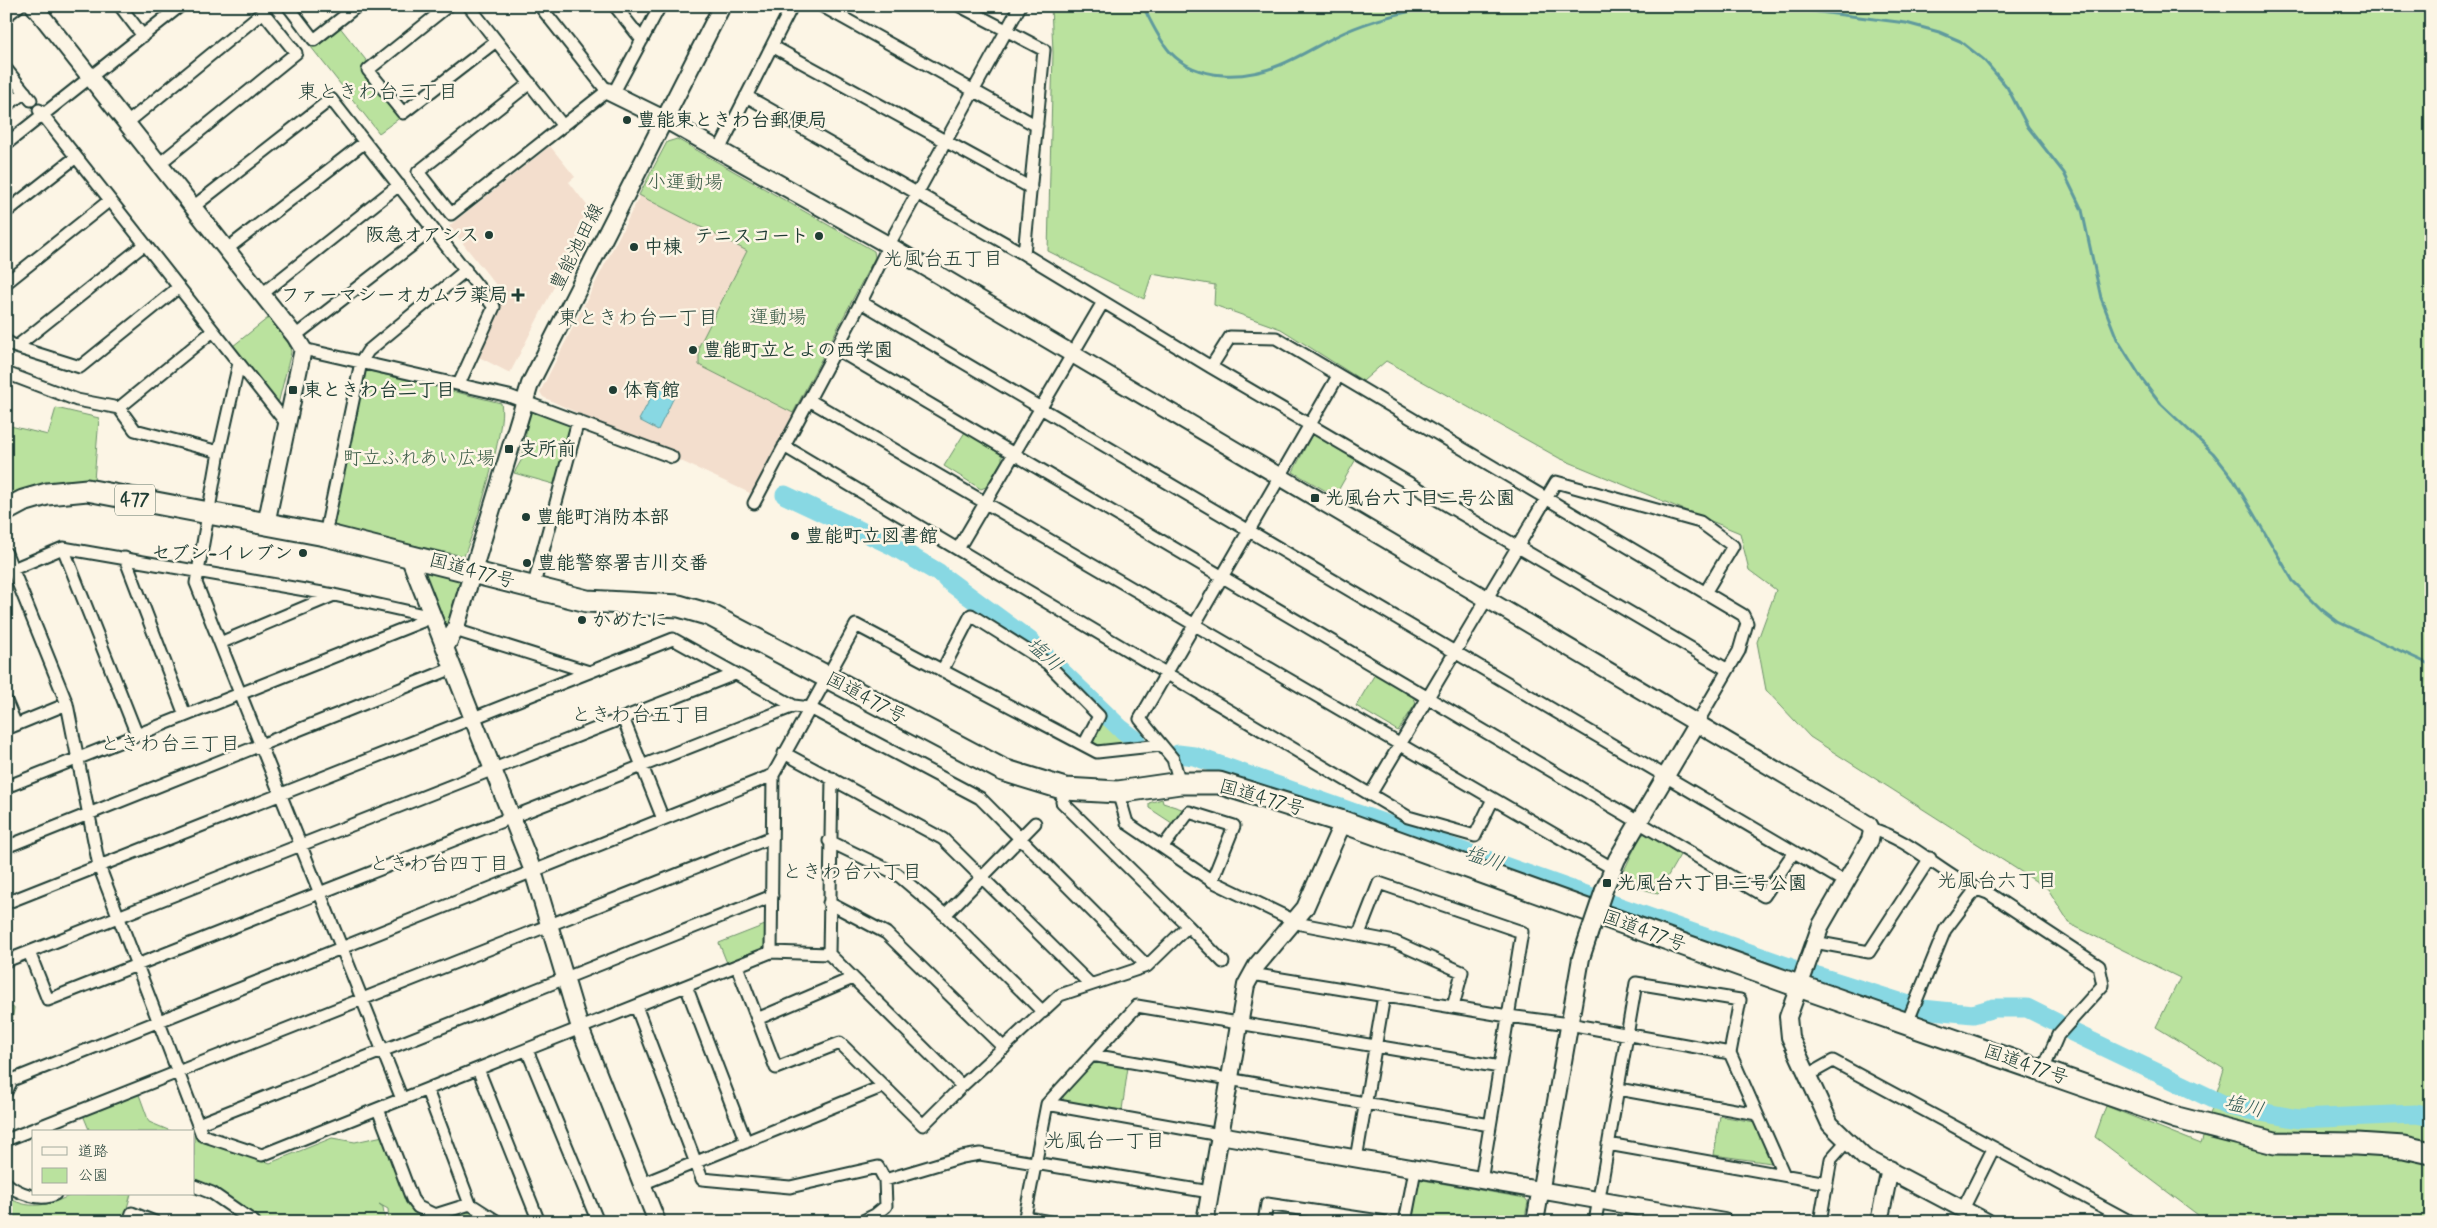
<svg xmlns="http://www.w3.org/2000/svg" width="2437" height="1228" font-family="Mynerve,'Klee One',sans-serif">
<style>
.built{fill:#f3decd}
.green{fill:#bae29e;stroke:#6c9069}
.water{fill:#88d8e3;stroke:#5e9a9d}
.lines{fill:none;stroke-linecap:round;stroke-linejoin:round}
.stream{stroke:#5e9a9d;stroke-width:3}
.river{stroke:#88d8e3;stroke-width:19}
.street-casing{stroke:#1f3d34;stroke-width:15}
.secondary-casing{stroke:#1f3d34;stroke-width:20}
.highway-casing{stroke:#1f3d34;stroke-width:25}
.street{stroke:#fcf5e5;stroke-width:11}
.secondary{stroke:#fcf5e5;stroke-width:16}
.highway{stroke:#fcf5e5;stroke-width:21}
.secondary-bridge-casing{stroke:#1f3d34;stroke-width:20;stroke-linecap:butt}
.secondary-bridge{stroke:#fcf5e5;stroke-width:16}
.poi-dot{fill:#1f3d34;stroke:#fcf5e5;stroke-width:2}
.labels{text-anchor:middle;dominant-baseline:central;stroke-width:5;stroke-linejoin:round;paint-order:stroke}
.shield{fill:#fcf5e5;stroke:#617469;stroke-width:1}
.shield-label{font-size:18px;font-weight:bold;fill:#1f3d34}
.poi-label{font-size:19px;font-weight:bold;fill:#1f3d34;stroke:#fcf5e5;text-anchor:start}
.park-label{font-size:19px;fill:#3e5e49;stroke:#fcf5e5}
.street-label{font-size:19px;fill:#1f3d34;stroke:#fcf5e5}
.neighbourhood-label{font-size:20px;fill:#1f3d34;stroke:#fcf5e5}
.water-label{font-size:20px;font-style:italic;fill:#345c57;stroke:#fcf5e5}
</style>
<rect width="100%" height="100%" fill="#fcf5e5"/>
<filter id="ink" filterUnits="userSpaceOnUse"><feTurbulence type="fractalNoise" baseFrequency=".02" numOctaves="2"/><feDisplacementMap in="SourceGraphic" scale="10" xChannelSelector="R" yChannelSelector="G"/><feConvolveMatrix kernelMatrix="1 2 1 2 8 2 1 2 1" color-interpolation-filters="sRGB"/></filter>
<g filter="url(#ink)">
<path class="built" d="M667,142L874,251L875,257L752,494L543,397L540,392Z
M550,146L575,177L569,182L592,212L510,373L477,356L502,308L488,291L496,285L449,226Z"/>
<path class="green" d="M1051,6H2431V1222H2195L2198,1215L2095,1137L2106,1106L2201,1144L2224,1069L2156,1027L2180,978L2070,924L2048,889L1810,737L1766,690L1757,642L1776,590L1749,570L1740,533L1559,458L1386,361L1363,381L1281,329L1214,305L1215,285L1152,274L1144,299L1048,251L1053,52Z
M339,26L369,64L401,117L379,133L311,47Z
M677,139L874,251L875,257L793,413L699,365V346L747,251L639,195L667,142Z
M268,318L289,344L291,352L278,404L233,346Z
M366,370L501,403C507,426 475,530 464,556L341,530L333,525L363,372Z
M56,408L99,418L94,480H65L6,500V425L48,435Z
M536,410L570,424L573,431L557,485L514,473L522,459L529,414Z
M965,432L1002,455V460L986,487L981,489L944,466Z
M1314,435L1356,459L1335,496L1293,472L1311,436Z
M420,568L457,577L460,581L446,629Z
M1375,674L1414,698L1416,703L1398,731L1356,706Z
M1107,715L1133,740L1134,744L1095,745L1093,740Z
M1162,799L1163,803L1185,810L1175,825L1149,808V803Z
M1645,833L1680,855L1658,893L1618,883L1640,837Z
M765,925L764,946L762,949L727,963L719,943Z
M6,1005L14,1008L6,1061Z
M1094,1061L1128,1067L1122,1110L1065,1101L1063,1099V1095Z
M137,1089L149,1122L173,1132H90L83,1115Z
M1720,1116L1755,1122L1773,1160L1771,1163L1714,1155Z
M192,1131L270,1163L332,1138L355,1142L383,1136C391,1158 407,1222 435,1221C446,1221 459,1214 469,1211L485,1222H389L388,1209L379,1204L383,1207L385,1222H264L194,1179V1132H188Z
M1417,1179L1525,1198L1528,1202L1524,1222H1409Z
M72,1194H131L123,1222H6V1195C25,1212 53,1205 72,1194Z"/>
<path class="water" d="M657,386L675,395L658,430L639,420Z"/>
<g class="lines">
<path class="stream" d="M1143,6C1151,22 1158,38 1170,52C1198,82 1246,79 1280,65C1302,56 1323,42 1345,32C1372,20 1402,13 1432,6
M1772,6L1906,23L1939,32L1960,41L1984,60L2007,87L2028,127L2064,173L2082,210L2101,298L2117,339L2142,379L2161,404L2213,453L2232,477L2293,581L2321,609L2338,622L2431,665"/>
<path class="river" d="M785,495L893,546L939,573
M946,579L1030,641L1120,728L1136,740
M1178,754L1194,756L1789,967
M1818,976L1906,1004
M1922,1009L1973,1014L1994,1008H2027L2057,1023
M2072,1032L2227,1106L2299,1119L2416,1114L2431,1117"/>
<g class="street-casing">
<path id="street" d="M120,6L143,36
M288,6L314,40L357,6
M448,6L368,70L403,113L496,41
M469,6L563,126
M615,6L642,40
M822,6L1037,126
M960,6L1044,50L1024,254
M6,16L19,6
M772,46L1031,188
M6,69L31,100
M530,83L418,172L451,214L607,91L540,6
M613,94L660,6
M746,96L1024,254L1211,367L1728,670
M6,106L25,92
M39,110L287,424
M127,123L263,12L296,53L159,164
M6,144L180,6
M719,150L792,6
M193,207L331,99L494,307L459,384
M6,212L76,157
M227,249L365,142
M6,283L110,200
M262,294L399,185
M861,302L1845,882
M213,331L119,408L135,430L219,452
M295,336L433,229
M6,341L16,347L80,367L179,287
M16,347L145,244
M303,349L509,396L672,457
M836,349L1764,896L1794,852
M239,363L219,452L196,583L402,1099
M1211,367L1230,337L1276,338L1743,615L1747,623L1739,651L1697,723
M6,373L77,400L119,408
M809,400L1612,868
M784,446L1408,817L1475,836L1493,799
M754,503L861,302L892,239L1020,6
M325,535L361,362L368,351L466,270
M63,548L137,735
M958,549L1103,302
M6,553L67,704L99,866L202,1135L262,1155L771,952L829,954L962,1086L1060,995L1147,966L1188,926L1062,802L1065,789
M125,558L185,715
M13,569L63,548L334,595L433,617
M533,588L578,421
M455,630L589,672
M220,643L334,595
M942,671L971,615L1047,663L1099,716L1084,745
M6,701L16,725
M623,718L663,819
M6,729L67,704
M784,753L943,839L1090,984
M1180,783L1173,759L1140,719L1338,376
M6,787L433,617
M1118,792L1127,823L1212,881L1301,924L1395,942L1462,972L1453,1007
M1370,795L1556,482L1700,522L1733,546L1705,593
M1035,823L945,915L1043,1012
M1872,829C1915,841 1947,880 1988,893L2099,966L2103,985L2058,1035L2043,1070
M829,841L897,874L945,915
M6,847L453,668
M1163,847L1189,812L1234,826L1212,881
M6,903L673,639L794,706L810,708L980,798L1147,966
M829,903L886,933L1004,1048
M1188,926L1223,962
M1359,934L1379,883L1522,932L1481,1181
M1814,942L1869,952L1930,858
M29,952L48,1000L794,706
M771,952L773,775L856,625L1097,752L1161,745
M829,954L832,778
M6,961L735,674
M737,966L776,1068L840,1043L923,1125L962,1086
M1251,974L1508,1016L1569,1024L1730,1053
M686,986L746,1142
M636,1006L702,1179L790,1187L878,1167L885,1180L962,1157L980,1154L1210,1192
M757,1019L853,978
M1907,1023L1945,930L1976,889
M527,1050L598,1222
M1092,1055L1490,1125
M478,1069L539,1222
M1808,1075L1833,1061L2131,1222
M1618,1089L1757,1114
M427,1090L470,1204
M6,1092L12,1080L773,775
M1047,1104L1220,1135
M378,1109L412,1199L418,1207L435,1215L470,1204L498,1222
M198,1124L772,896
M6,1140L772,837
M1608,1144L1827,1183
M1356,1159L1384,996
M6,1183C17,1193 41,1202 55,1194
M642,1184L884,1086
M194,1186L212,1193L254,1222
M1963,1209L1993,1149
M1025,1217L1050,1222
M129,1222L132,1213L155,1222
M861,1222L875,1215L886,1206L885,1180
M1024,1222L1047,1104L1137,1006L1500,1067
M1264,1222L1267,1204L1386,1222
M1405,1222L1415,1170
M1595,1222L1636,983L1740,1000L1730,1053L1784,1175
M1820,1222L1831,1159L1847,1141"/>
</g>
<g class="secondary-casing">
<path id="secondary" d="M34,6L295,336L303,349L266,524
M607,91L664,119L888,245L1869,825L1872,831L1870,840L1821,925L1788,1017L1790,1037L1830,1124L1864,1157L1987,1222
M408,554L533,871L580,1028L657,1222
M445,648L455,630L530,384L722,6
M1604,890L1617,859L1697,723
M1220,1135L1724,1222
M1205,1222L1246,985L1257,965L1305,908L1343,822
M1535,1222L1581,958L1589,934
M1879,1222L1890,1169"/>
</g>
<g class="highway-casing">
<path id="highway" d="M6,510L23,501L47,494L87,490L325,535L587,601L679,606L710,615L1003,770L1065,789L1118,792L1180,783H1219L1343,822L1787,982L2177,1118L2275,1143L2357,1144L2404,1147L2431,1153"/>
</g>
<use href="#street" class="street"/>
<use href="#secondary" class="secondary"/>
<use href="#highway" class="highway"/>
<g class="secondary-bridge-casing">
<path id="secondary-bridge" d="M1589,934L1604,890"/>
</g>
<use href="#secondary-bridge" class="secondary-bridge"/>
</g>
</g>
<g class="poi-dot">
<circle cx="627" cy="120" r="5"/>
<circle cx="489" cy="235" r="5"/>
<circle cx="819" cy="236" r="5"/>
<circle cx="634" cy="247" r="5"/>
<path d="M515.5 287.5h5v5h5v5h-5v5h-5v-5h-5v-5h5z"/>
<circle cx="693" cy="350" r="5"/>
<rect x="288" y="385" width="10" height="10" rx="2.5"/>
<circle cx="613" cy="390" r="5"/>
<rect x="504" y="444" width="10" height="10" rx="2.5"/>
<rect x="1310" y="493" width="10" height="10" rx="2.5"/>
<circle cx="526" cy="517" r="5"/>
<circle cx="795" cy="536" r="5"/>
<circle cx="303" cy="553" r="5"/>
<circle cx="527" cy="563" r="5"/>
<circle cx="582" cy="620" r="5"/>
<rect x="1602" y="878" width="10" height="10" rx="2.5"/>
</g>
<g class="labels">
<rect class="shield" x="115" y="484.5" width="40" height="31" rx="4"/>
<g class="shield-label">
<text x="135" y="500">477</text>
</g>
<g class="poi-label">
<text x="637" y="120">豊能東ときわ台郵便局</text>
<text x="479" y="235" text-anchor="end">阪急オアシス</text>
<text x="809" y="236" text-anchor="end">テニスコート</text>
<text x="644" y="247">中棟</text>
<text x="508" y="295" text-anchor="end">ファーマシーオカムラ薬局</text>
<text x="703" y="350">豊能町立とよの西学園</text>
<text x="303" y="390">東ときわ台二丁目</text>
<text x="623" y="390">体育館</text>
<text x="519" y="449">支所前</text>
<text x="1325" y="498">光風台六丁目二号公園</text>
<text x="536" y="517">豊能町消防本部</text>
<text x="805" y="536">豊能町立図書館</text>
<text x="293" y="553" text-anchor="end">セブン-イレブン</text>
<text x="537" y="563">豊能警察署吉川交番</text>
<text x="592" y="620">かめたに</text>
<text x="1617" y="883">光風台六丁目三号公園</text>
</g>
<g class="park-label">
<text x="685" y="182">小運動場</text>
<text x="778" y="317">運動場</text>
<text x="419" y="458">町立ふれあい広場</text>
</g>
<g class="street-label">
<text transform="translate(577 247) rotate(-63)">豊能池田線</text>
<text transform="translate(472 571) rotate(15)">国道477号</text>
<text transform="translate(866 698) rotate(28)">国道477号</text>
<text transform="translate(1262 798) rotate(16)">国道477号</text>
<text transform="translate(1644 931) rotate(20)">国道477号</text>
<text transform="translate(2026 1065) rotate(19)">国道477号</text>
</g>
<g class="neighbourhood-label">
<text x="378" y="92">東ときわ台三丁目</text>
<text x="943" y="259">光風台五丁目</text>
<text x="638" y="318">東ときわ台一丁目</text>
<text x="641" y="715">ときわ台五丁目</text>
<text x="170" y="744">ときわ台三丁目</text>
<text x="439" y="864">ときわ台四丁目</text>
<text x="852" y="872">ときわ台六丁目</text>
<text x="1997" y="881">光風台六丁目</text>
<text x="1105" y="1141">光風台一丁目</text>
</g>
<g class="water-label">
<text transform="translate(1044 655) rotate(42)">塩川</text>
<text transform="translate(1484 859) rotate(19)">塩川</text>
<text transform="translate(2244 1107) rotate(13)">塩川</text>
</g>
</g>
<rect width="2437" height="1228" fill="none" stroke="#fcf5e5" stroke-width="25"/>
<rect x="12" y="12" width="2412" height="1203" fill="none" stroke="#1f3d34" stroke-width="2" filter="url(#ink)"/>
<rect x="32" y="1130" width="162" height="65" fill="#fcf5e5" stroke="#a4ab9e"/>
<rect x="42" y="1147" width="25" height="8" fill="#fcf5e5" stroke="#a4ab9e"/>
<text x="78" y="1156" font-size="15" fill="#1f3d34">道路</text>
<rect x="42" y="1168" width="25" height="15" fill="#bae29e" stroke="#a4ab9e"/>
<text x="78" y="1180" font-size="15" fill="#1f3d34">公園</text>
</svg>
